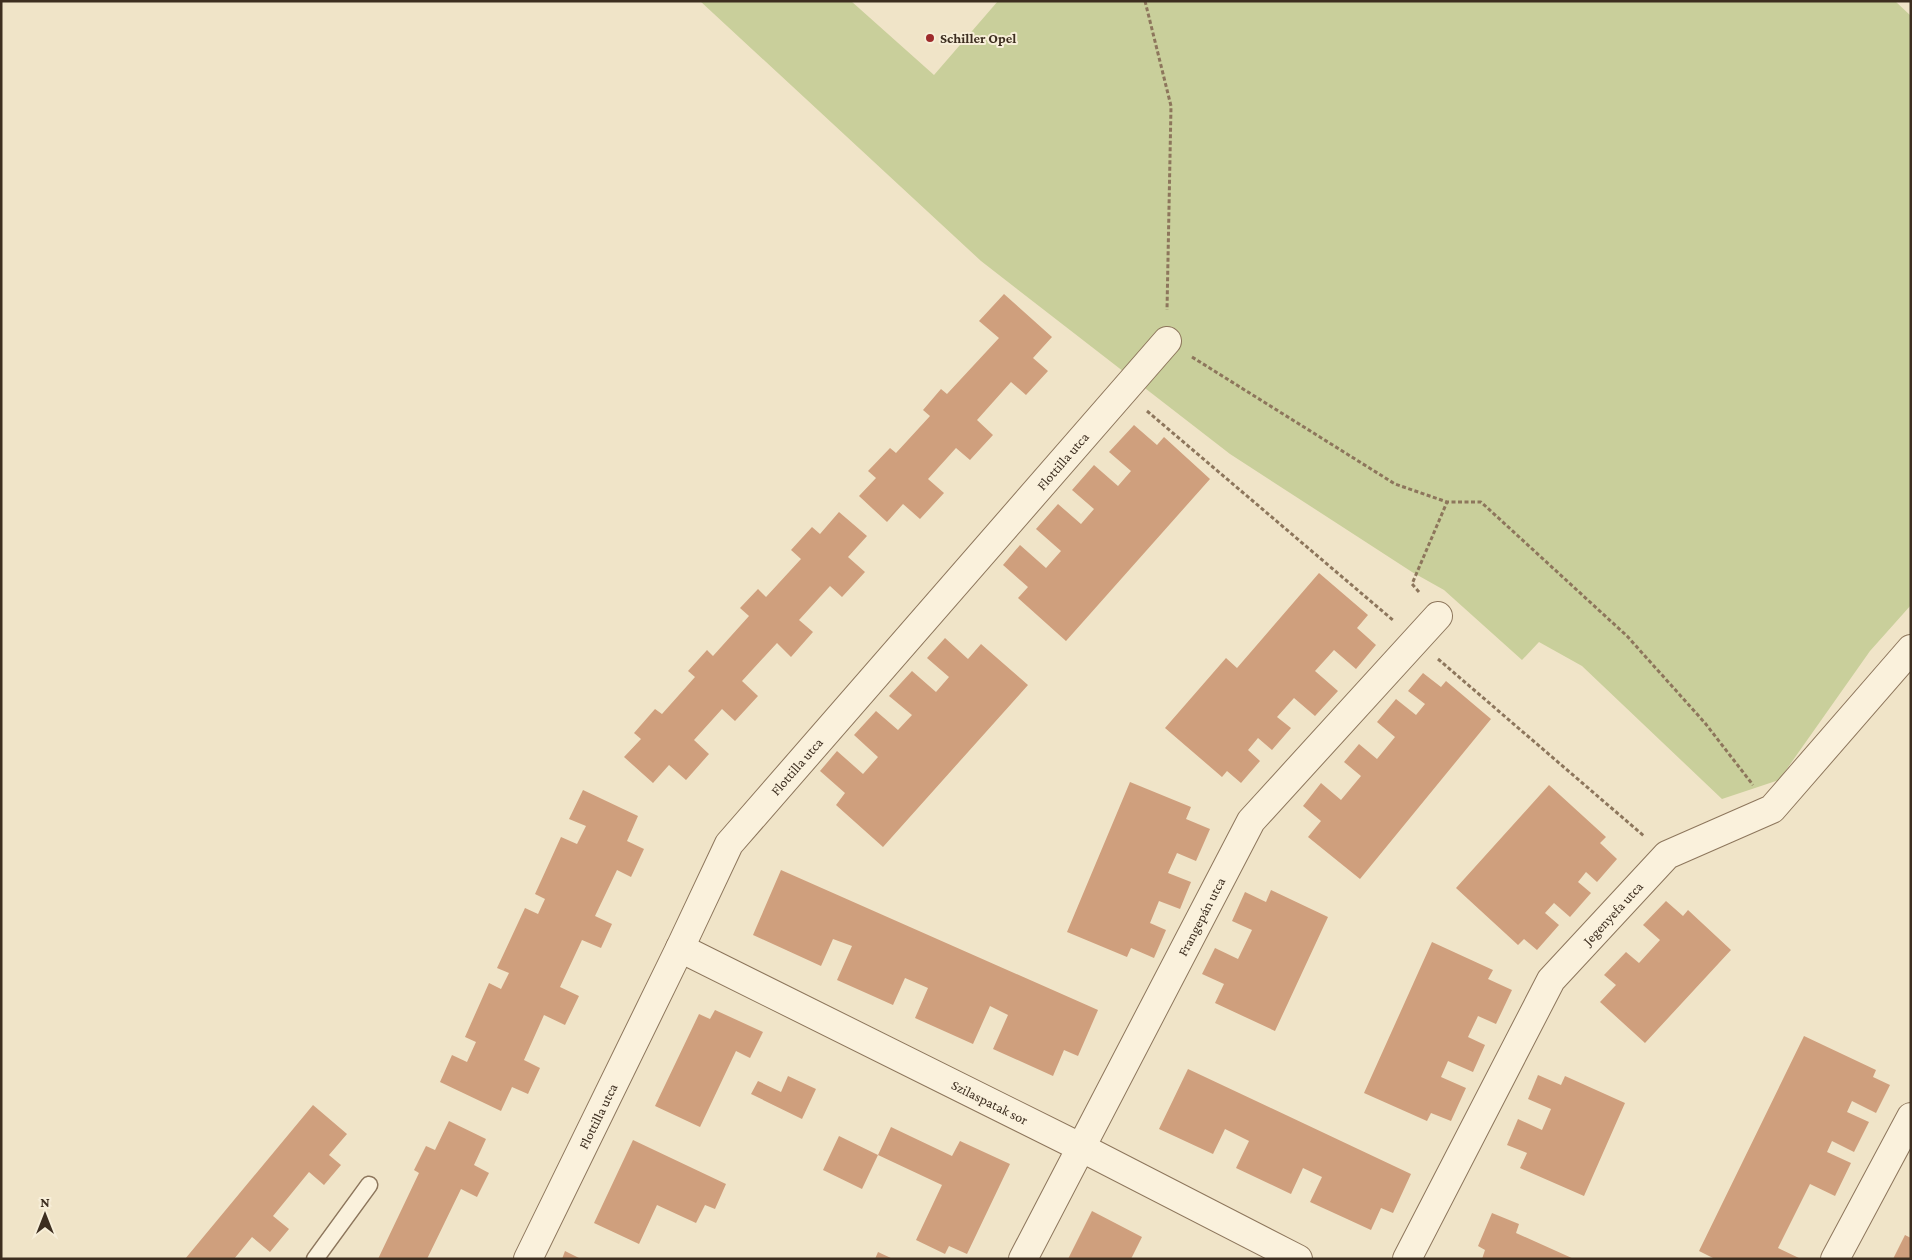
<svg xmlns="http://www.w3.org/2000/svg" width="1912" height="1260" font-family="'Crimson Pro',serif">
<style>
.green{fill:#c9cf9b}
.building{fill:#cf9f7d}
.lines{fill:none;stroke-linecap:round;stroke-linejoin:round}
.lane-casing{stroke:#8d765c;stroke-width:19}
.street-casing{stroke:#8d765c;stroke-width:30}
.path{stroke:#8d765c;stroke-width:3;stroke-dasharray:4 2.5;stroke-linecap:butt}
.lane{stroke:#faf1dc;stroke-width:16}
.street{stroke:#faf1dc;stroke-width:28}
.poi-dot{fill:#9e2a2b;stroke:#f7eed8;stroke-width:2}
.labels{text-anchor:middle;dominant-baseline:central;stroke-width:4;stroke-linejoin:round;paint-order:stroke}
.poi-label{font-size:14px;font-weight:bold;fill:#3d2e20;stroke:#f7eed8;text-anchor:start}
.street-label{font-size:14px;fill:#3d2e20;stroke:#f7eed8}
</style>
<rect width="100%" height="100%" fill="#f0e4c8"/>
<path class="green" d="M700,1H851L934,75L998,1H1895L1911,16V605L1870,651L1779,780L1722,799L1582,666L1539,642L1522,660L1444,590L1412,572L1230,454L981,261Z"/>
<path class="building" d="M1004,294L1052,337L1033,358L1048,371L1026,395L1011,382L977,420L993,435L970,460L956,448L928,479L944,493L920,519L903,504L887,522L859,496L876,478L868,471L890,448L896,453L930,416L923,410L941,389L947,394L999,338L979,321Z
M1134,425L1157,445L1164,437L1210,479L1066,641L1018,598L1028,587L1003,565L1020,545L1046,568L1061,551L1036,529L1058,504L1081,524L1094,509L1072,490L1094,465L1118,486L1131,471L1109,452Z
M839,512L867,536L848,557L865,572L842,597L830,586L799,620L813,632L791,657L777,643L742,681L758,696L735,721L722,709L694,740L709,754L686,780L669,765L653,783L624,757L641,739L634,733L655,709L662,714L695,677L688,671L707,650L713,656L749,616L740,608L758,589L766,597L801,559L791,550L812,527L820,534Z
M1319,573L1368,615L1357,628L1376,645L1356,669L1334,650L1315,671L1338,691L1315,716L1294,698L1277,717L1291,728L1272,750L1258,738L1248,750L1260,761L1241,783L1227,771L1222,777L1165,728L1226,658L1237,668Z
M945,638L968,659L981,644L1028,685L883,847L836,805L845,793L820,771L837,751L863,774L878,757L854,735L876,711L898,730L912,715L889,696L912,671L936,692L949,677L927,658Z
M1423,673L1441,687L1446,681L1491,719L1360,879L1308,837L1321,821L1303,806L1321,783L1341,800L1361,776L1344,762L1359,744L1377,759L1395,737L1377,722L1396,699L1416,715L1425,704L1408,691Z
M1130,782L1191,807L1186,819L1210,829L1196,861L1177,853L1168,873L1191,882L1180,909L1159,901L1150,923L1166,930L1154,958L1131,948L1127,957L1067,932Z
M1549,785L1606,837L1600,843L1617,859L1597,882L1586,872L1578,882L1591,893L1570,917L1554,903L1545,913L1559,925L1537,950L1524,939L1518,945L1456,888Z
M583,790L638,816L627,841L644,849L631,877L617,870L595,916L612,924L601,948L582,940L560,987L579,996L565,1025L544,1015L524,1060L540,1068L528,1094L512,1087L501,1111L440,1082L452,1055L467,1062L476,1042L465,1037L489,983L501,989L509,973L497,968L525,908L538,914L545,899L535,894L561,837L577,844L586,826L569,819Z
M781,870L1098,1010L1078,1056L1064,1050L1053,1076L993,1049L1008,1015L990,1006L973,1044L915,1018L928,988L905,978L893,1005L837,980L852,946L833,939L821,966L753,935Z
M1271,890L1328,917L1275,1031L1215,1003L1224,984L1202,974L1215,948L1238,959L1252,930L1232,921L1245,892L1266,902Z
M1666,901L1683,916L1688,910L1731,950L1645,1043L1600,1002L1616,985L1604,975L1626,952L1639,963L1660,940L1643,925Z
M1432,942L1493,970L1488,979L1512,990L1496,1024L1478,1016L1468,1037L1485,1045L1473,1072L1448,1061L1441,1077L1466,1088L1451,1121L1431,1113L1427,1121L1364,1093Z
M715,1010L763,1032L750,1058L736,1051L700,1127L655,1106L699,1014L710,1019Z
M1804,1036L1876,1070L1873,1077L1890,1085L1876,1113L1852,1101L1847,1112L1869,1122L1854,1152L1832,1141L1827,1152L1851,1163L1835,1196L1810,1184L1778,1248L1801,1259H1715L1699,1251Z
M1188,1069L1411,1174L1393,1213L1381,1208L1371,1230L1310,1202L1322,1177L1303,1168L1291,1194L1236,1168L1249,1141L1225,1129L1213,1154L1159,1129Z
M1538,1075L1561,1085L1565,1076L1625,1103L1584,1196L1520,1168L1527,1153L1507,1145L1518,1119L1542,1130L1551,1109L1528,1099Z
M788,1076L816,1089L802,1119L751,1094L758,1081L781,1092Z
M313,1105L347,1134L329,1155L341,1165L324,1185L309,1172L273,1216L289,1229L270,1252L252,1237L234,1259H185Z
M449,1121L486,1139L474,1165L489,1173L477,1197L461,1189L427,1259H378L419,1173L414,1170L426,1146L435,1150Z
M891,1127L952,1156L960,1141L1010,1164L967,1254L949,1246L945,1254L916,1240L942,1185L878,1155Z
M839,1136L878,1155L862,1189L823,1170Z
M633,1140L726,1184L715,1209L705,1205L696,1223L657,1205L639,1244L594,1223Z
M1092,1211L1142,1237L1131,1259H1068Z
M1492,1213L1519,1224L1516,1233L1574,1259H1482L1485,1250L1478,1246Z
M1905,1235L1911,1238V1259H1893Z
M565,1251L581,1259H562Z
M878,1252L893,1259H875Z"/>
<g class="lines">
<g class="lane-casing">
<path id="lane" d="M315,1259L369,1185"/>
</g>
<g class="street-casing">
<g id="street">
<path id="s1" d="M680,948L1080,1147L1298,1259"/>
<path id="s2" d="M528,1259L680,948L729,844L1167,341"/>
<path id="s3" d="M1023,1259L1251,821L1438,616"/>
<path id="s4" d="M1407,1259L1551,980L1667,855L1772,809L1911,649"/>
<path d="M1835,1259L1911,1117"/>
</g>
</g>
<path class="path" d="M1145,1L1171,106L1167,310
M1192,357L1395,484L1447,502H1481L1627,636L1705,723L1753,785
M1147,411L1394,621
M1419,592L1412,584L1447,502
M1438,659L1644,836"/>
<use href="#lane" class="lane"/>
<use href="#street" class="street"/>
</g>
<circle class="poi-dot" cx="930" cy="38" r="5"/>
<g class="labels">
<g class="poi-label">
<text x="940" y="38">Schiller Opel</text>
</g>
<g class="street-label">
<text stroke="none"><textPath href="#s2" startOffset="969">Flottilla utca</textPath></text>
<text stroke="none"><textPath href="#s2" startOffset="564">Flottilla utca</textPath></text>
<text stroke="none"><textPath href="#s4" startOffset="405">Jegenyefa utca</textPath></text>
<text stroke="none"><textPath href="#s3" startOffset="386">Frangepán utca</textPath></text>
<text stroke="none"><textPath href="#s1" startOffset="346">Szilaspatak sor</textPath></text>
<text stroke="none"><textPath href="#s2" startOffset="159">Flottilla utca</textPath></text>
</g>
</g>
<rect width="1912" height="1260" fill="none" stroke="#3d2e20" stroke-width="5"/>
<g transform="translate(45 1215)" stroke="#f7eed8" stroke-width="4" paint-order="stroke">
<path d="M0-4L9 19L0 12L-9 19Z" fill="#3d2e20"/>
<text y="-8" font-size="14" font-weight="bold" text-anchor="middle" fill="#3d2e20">N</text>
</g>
</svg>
